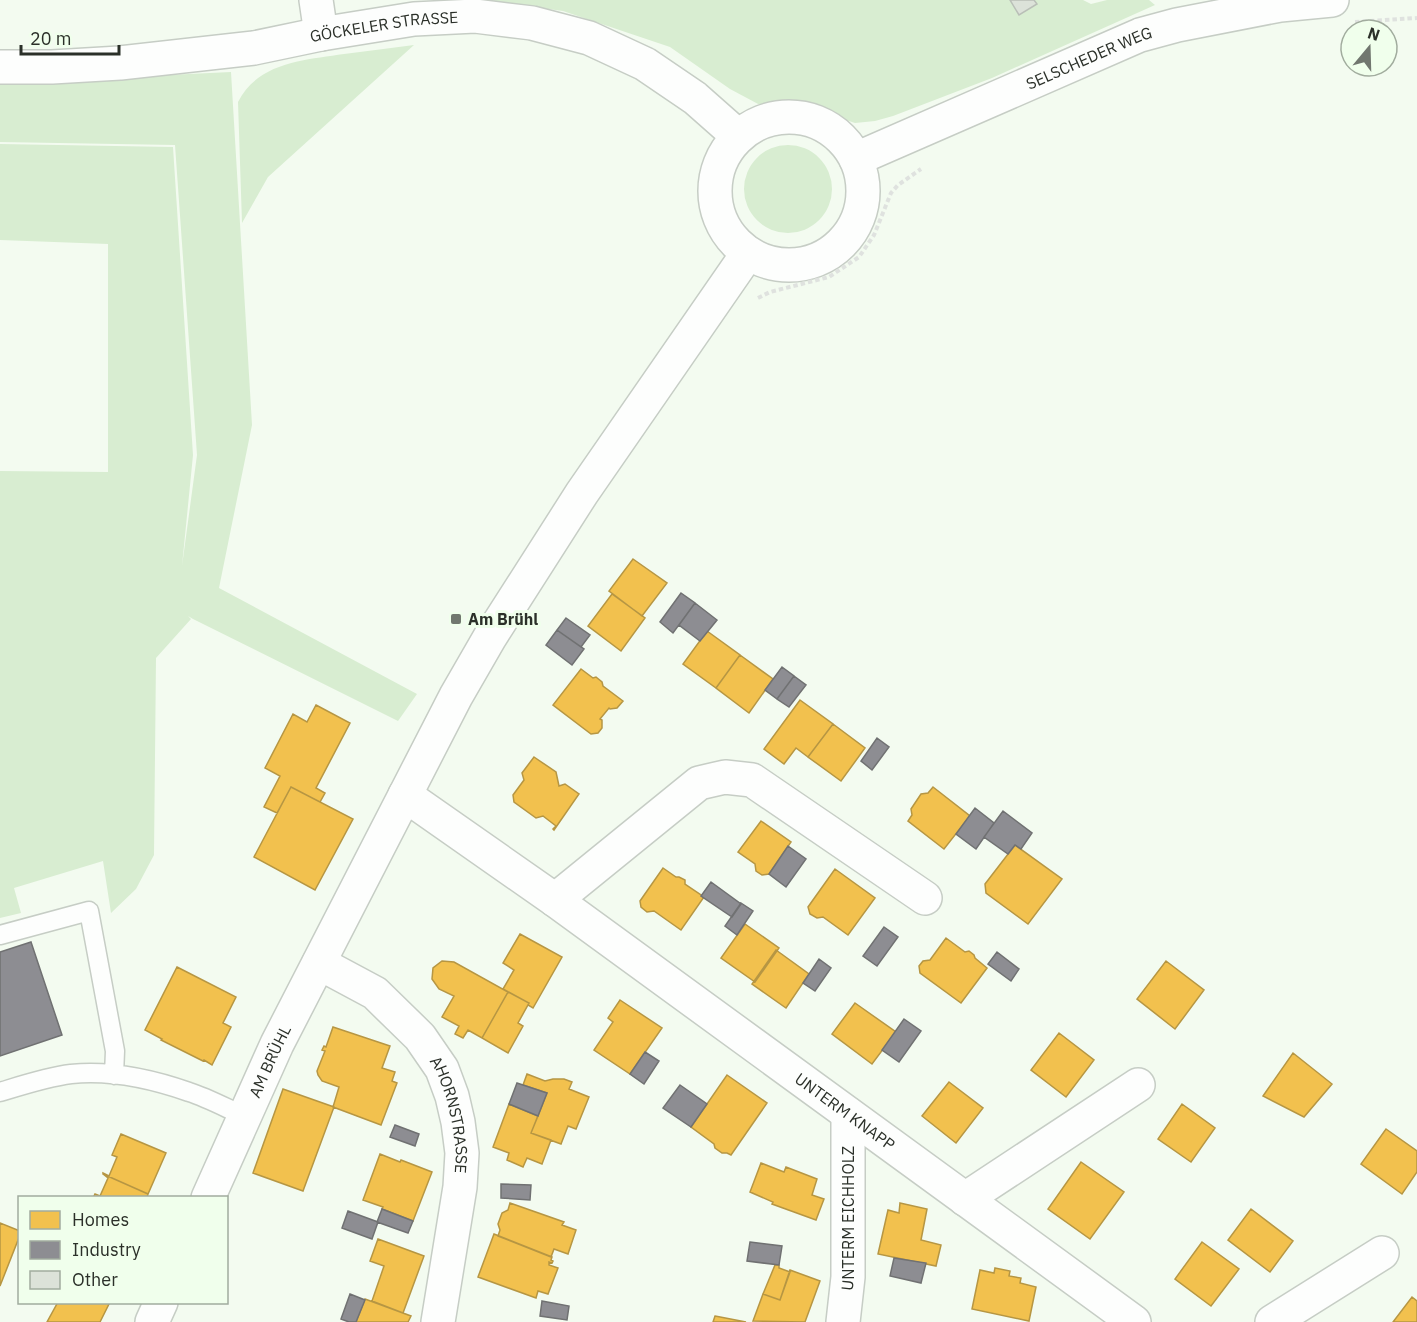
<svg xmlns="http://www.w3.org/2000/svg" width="1417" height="1322" font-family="'IBM Plex Sans',sans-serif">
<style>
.green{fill:#d8edd1}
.homes{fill:#f2c14e;stroke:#b69643;stroke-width:1.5}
.industry{fill:#8d8d92;stroke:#707172;stroke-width:1.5}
.building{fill:#dce2d9;stroke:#b9bfb7;stroke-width:1.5}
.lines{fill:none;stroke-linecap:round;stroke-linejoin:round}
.service-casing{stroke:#c6cdc5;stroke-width:21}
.minor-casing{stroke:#c6cdc5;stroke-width:36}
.tertiary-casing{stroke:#c6cdc5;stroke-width:36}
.path{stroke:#dfe2df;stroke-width:4;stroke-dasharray:4.5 3;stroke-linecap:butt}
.service{stroke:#fdfefd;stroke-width:18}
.minor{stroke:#fdfefd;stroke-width:33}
.tertiary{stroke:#fdfefd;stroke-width:33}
.poi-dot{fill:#71776f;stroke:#f0ffec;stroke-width:2}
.labels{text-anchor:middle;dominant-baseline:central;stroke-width:6;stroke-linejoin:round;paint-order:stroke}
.street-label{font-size:16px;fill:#2b3029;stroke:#f0ffec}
.poi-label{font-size:16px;font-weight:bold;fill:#2b3029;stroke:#f0ffec;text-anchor:start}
</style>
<rect width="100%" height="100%" fill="#f3fbf0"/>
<path class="green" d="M482,0H1083L1091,4L1107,0H1149L1155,5L992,78L893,116L875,121L855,123L803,106L760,105L730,89L670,47L563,11Z
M414,45L268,177L242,223L238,102C258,62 305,60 344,54C368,51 391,48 414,45Z
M231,72L252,425L219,588L417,694L398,721L193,619L188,616L191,619L156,658L154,855L136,889L111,913L103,861L14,888L21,913L0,918V471L108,472V244L0,240V144L173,147L193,455L182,566L197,455L175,145L0,142V83Z
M744 189a44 44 0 1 1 88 0a44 44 0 1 1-88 0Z"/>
<path class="homes" d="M633,559L667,583L642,616L609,591Z
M612,594L645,618L621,651L588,626Z
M707,631L740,655L716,688L683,664Z
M740,655L773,679L749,713L716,688Z
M581,669L593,678L596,677L602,682L603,686L623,701L617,708L610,709L609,708L600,719L602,720V728L598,733L591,734L553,705Z
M800,700L833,724L808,757L796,748L784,764L764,749Z
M316,705L350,723L316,788L325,793L320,802L291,787L277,813L264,807L280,776L265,768L293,714L307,722Z
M833,724L865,748L841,781L808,757Z
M534,757L556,772L559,786L565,784L579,794L554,830L553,829L556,826L543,816L536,818L514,802L513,795L524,780L522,773Z
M291,787L353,819L315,890L254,857Z
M933,787L970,816L944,849L908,821L912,815L911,809L921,794L928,793Z
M761,821L791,842L769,874L762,875L756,871L755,864L738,852Z
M1015,845L1062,879L1028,924L986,893L985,884Z
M663,868L676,877H679L685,880V884L704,897L681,930L654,911L647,912L641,907L640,901Z
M835,869L875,898L848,935L823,917L817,918L810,914L808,907Z
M745,924L779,948L755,982L721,958Z
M520,934L562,957L533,1008L528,1005L529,1003L503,989L514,970L503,963Z
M946,938L965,952L969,951L974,955L975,958L987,968L961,1003L920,973L919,966L923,961L930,960Z
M776,950L809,974L786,1008L752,984Z
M442,961L454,962L508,992L482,1038L468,1030L463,1038L455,1034L459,1026L442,1017L454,996L439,989L432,979L433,968Z
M1166,961L1204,990L1175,1029L1137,999Z
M177,967L236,997L223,1023L231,1027L212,1065L204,1060L203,1061L161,1040L162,1039L145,1030Z
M508,992L529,1003L518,1023L523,1026L508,1053L482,1038Z
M620,1000L662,1028L630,1074L594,1050L613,1022L608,1018Z
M855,1003L896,1032L872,1064L832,1034Z
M333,1027L390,1046L382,1068L395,1072L392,1081L397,1083L381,1125L333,1107L339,1087L322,1081L318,1075L317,1071L325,1051L322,1050L324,1046L326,1047Z
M1059,1033L1094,1060L1066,1097L1031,1070Z
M1293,1053L1332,1084L1304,1117L1263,1096Z
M527,1074L545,1081L553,1079H564L572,1082L569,1089L589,1097L576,1129L568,1126L561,1144L531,1133L547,1093L523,1085Z
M727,1075L767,1103L731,1155L727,1153H722L715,1148L714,1144L691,1127Z
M949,1082L983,1108L956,1143L922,1116Z
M283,1089L334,1107L303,1191L253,1173Z
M509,1104L538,1116L531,1133L551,1140L542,1164L527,1158L523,1167L507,1160L509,1153L493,1147Z
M1182,1104L1215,1128L1191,1162L1158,1139Z
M1386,1129L1417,1151V1172L1402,1194L1361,1164Z
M121,1134L166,1153L148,1194L103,1174V1173L109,1176L117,1157L112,1155Z
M380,1154L400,1162L401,1160L432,1172L413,1221L382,1209L383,1207L363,1200Z
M1081,1162L1124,1192L1090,1239L1048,1209Z
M761,1163L784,1172L786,1167L817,1179L812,1195L824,1199L816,1220L772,1204L773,1202L750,1192Z
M103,1174L148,1194L147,1198H93L95,1194L100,1196L108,1178Z
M510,1203L564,1222L562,1225L576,1230L568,1254L554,1249L551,1257L498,1236L500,1230L498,1224L502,1213L508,1210Z
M900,1203L927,1209L921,1240L941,1245L936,1266L878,1254L888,1210L899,1213Z
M1251,1209L1293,1241L1270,1272L1228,1240Z
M0,1223L20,1231V1235L0,1286Z
M494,1234L552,1257L551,1260L553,1261L552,1263L549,1262V1265L558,1268L548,1294L538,1291L536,1298L478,1277Z
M378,1239L424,1256L403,1313L372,1301L384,1266L370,1261Z
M1202,1242L1239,1269L1211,1306L1175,1279Z
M775,1265H779V1268L790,1272L780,1300L763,1294Z
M995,1268L1010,1271L1009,1276L1021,1278L1020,1283L1036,1287L1029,1321L972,1309L980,1270L994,1273Z
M790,1270L820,1281L805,1322L753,1321L763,1294L780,1300Z
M1412,1297L1417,1301V1322H1393Z
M365,1299L411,1316L408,1322H356Z
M58,1302H110L100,1322H47Z
M715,1316L746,1322H713Z"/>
<path class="industry" d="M681,593L695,603L673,633L660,622Z
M695,603L717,620L700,641L679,625Z
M566,618L590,635L581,647L557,630Z
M557,630L584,649L572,665L546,645Z
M782,667L794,676L777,699L765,690Z
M794,676L806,685L789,707L777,699Z
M877,738L889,747L872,770L861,761Z
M975,808L994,823L976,849L956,834Z
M1003,811L1032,833L1021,849L1015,845L1008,854L984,837Z
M788,846L806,859L786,887L769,874Z
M711,882L741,904L732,917L701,896Z
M741,903L753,911L737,935L725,926Z
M884,927L898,937L877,966L863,956Z
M31,942L62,1035L0,1056V952Z
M997,952L1019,969L1011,981L988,964Z
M819,959L831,968L815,991L803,983Z
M904,1019L921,1031L899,1062L882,1050Z
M645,1052L659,1061L644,1084L630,1074Z
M517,1083L547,1093L538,1116L509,1104Z
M680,1085L707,1104L691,1127L663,1108Z
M395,1125L419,1134L415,1146L390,1137Z
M501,1184L531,1185L530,1200L501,1198Z
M382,1209L413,1221L408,1233L377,1222Z
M348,1211L378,1222L372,1239L342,1228Z
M750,1242L782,1246L779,1265L747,1261Z
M894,1258L926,1263L921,1283L890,1276Z
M350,1294L365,1300L356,1322H349L341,1319Z
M542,1301L569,1306L567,1320L540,1316Z"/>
<path class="building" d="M1010,0H1034L1037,4L1019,15Z"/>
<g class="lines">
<g class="service-casing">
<path id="service" d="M0,935L89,911L115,1051L114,1075
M0,1092C23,1085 47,1077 71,1074C110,1070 152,1079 189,1092C208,1098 226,1108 244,1116"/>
</g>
<g class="minor-casing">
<g id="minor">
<path d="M316,0L321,34"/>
<path id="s1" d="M0,67H52L120,63L254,48L321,34L414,19L475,16L532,23L589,38L645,64L695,98L738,136"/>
<path id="s2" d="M405,795L555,900L1134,1322"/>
<path d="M555,900L699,783L725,777L752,780L925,898"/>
<path id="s3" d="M319,963L375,993L420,1037L442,1069L452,1096L458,1122L462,1153L460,1187L438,1322"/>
<path d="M965,1199L1138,1085"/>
<path id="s4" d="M843,1322L848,1277V1114"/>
<path d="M1272,1322L1382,1253"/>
</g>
</g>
<g class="tertiary-casing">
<g id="tertiary">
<circle cx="789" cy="191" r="74"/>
<path id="s5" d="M856,159L1140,35L1177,25L1280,5L1332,0"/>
<path id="s6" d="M208,1198L277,1044L456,696L490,637L582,493L748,253"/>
<path d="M152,1322L161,1302"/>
</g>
</g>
<path class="path" d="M1355,22L1417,18
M758,298L770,292L829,277L859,257L874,235L891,193L898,185L921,169"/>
<use href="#service" class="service"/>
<use href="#minor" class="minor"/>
<use href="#tertiary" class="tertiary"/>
</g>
<rect class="poi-dot" x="450" y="613" width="12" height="12" rx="3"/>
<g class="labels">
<g class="street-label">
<text stroke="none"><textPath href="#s1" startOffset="387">GÖCKELER STRASSE</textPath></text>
<text stroke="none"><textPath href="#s5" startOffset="254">SELSCHEDER WEG</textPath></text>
<text stroke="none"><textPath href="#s6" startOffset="150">AM BRÜHL</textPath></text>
<text stroke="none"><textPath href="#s2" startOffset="542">UNTERM KNAPP</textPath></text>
<text stroke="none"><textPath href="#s3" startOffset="212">AHORNSTRASSE</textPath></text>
<text stroke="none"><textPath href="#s4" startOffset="104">UNTERM EICHHOLZ</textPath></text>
</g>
<g class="poi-label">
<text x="468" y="619">Am Brühl</text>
</g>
</g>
<rect x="18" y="1196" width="210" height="108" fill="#f0ffec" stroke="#a1ac9e" stroke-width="1.5"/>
<rect x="30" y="1211" width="30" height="18" fill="#f2c14e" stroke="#a1ac9e" stroke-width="1.5"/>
<text x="72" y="1226" font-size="18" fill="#2b3029">Homes</text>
<rect x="30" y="1241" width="30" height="18" fill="#8d8d92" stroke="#a1ac9e" stroke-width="1.5"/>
<text x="72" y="1256" font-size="18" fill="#2b3029">Industry</text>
<rect x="30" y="1271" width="30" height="18" fill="#dce2d9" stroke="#a1ac9e" stroke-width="1.5"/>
<text x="72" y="1286" font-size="18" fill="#2b3029">Other</text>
<g transform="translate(1369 48) rotate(19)"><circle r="28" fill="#f0ffec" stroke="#a1ac9e" stroke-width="1.5"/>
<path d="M0-4.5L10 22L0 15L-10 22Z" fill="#71776f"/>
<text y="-9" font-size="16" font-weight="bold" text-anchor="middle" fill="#2b3029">N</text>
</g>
<path d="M21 45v9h98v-9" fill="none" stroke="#2b3029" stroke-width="3"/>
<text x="30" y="45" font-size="18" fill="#2b3029" stroke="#f0ffec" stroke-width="4.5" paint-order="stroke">20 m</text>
</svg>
